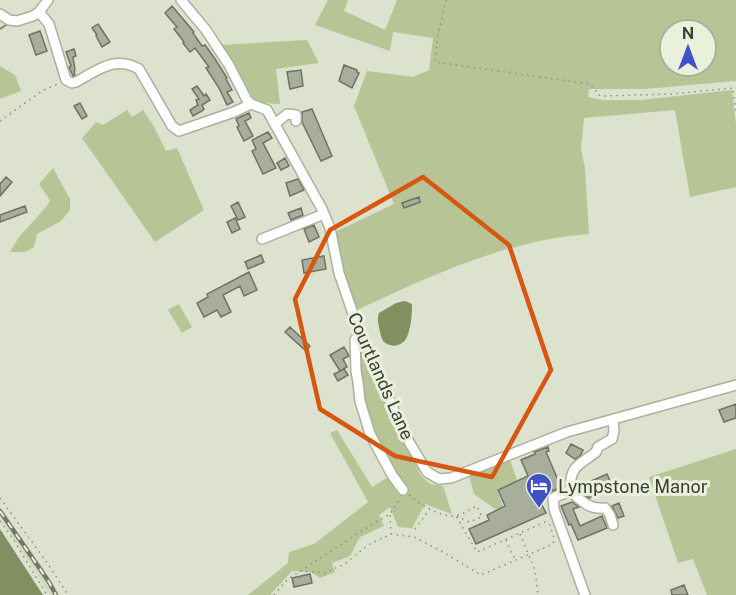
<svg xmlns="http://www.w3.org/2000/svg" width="736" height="595" font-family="'Public Sans',sans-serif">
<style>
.built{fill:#d1dabf}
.green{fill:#b6c496;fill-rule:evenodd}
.water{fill:#829061}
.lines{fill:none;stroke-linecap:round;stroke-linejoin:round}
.stream{stroke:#829061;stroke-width:2}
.building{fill:#a8ae9b;stroke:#6e7361;stroke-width:1.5}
.minor-casing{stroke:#aab09d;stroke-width:12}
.path{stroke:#8a8f81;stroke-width:1.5;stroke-dasharray:1.5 4.5;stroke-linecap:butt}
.minor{stroke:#fff;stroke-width:9}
.rail-casing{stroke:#73776b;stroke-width:4.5}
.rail{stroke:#e9f0db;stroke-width:2;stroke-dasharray:7;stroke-linecap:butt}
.marked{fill:none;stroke:#d75610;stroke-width:4.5;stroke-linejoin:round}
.labels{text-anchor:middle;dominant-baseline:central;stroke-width:6;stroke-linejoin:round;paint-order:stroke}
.street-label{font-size:18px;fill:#3a3d35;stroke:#e9f0db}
.poi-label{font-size:18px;fill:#3a3d35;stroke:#e9f0db;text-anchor:start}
</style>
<rect width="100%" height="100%" fill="#dce2ce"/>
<path class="built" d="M0,507L44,569L60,595H50L0,518Z"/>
<path class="green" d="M328,0H348L344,11L385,30L397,0H736V81L644,89H589L588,97L602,100H641L732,90L736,124V187L690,197L675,110L584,118L581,148L585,169L589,234C506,240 430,276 355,311L336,241L335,232L394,204L354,106L367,71L413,77L429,70L433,38L393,32L390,51L315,25ZM670,30H706V66H670Z
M307,40L319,63L276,69L280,104L260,103L253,98L234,63L221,45Z
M0,66L15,75L21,91L0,99Z
M127,110L132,117L143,110L153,125L166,151L177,148L204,210L155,242L82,138L96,122L103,125Z
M53,168L70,199V210L61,221L37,234L34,247L25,252H10L19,237L47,206L50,200L39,184Z
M179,304L192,327L182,333L168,310Z
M360,351L367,355L406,445L421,476L430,484L443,486L452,514L425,504L412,528L398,527L390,507L379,515L384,526L360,537L350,556L332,563L335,572L320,578L311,572L292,571L270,595H248L288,563L289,552L314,544L368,502L330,433L337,430L372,487L392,475C378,443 361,410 359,374C358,366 359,358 360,351Z
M736,449V595H707L693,559L678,563L649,477Z
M509,458L517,480L497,490L503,507L495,509L474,494L469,475Z"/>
<path class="water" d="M405,301L412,304C412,315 411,327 407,337C403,346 391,349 383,341C381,337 380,332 379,327C378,322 377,319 379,313L396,303Z
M0,529L43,595H0Z"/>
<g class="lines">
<path class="stream" d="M0,29L6,25L14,24"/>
</g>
<path class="building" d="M172,6L194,32L193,33L202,46L205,45L215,59L227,78L226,79L232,90L227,92L233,102L227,105L219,88L206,68L209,67L195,48L190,52L183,43L184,42L174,29L177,27L165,13Z
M98,24L110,42L102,47L96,36L97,35L92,28Z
M40,31L47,51L36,55L29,35Z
M74,49L76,56L73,57L75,70L74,71L75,75L73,76L69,67L71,66L66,52Z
M344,65L357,70V72L359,73L352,88L339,81Z
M301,70L303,86L290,89L287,72Z
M197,86L204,96L206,94L210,100L202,105L204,109L202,111L193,116L190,110L198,105L196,100L199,99L192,89Z
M80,103L87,116L82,119L74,106Z
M312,109L332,156L321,161L302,122V112Z
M249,113L251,118L245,121L253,136L244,141L237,127L239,126L236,119Z
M268,132L272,138L263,143L276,168L263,174L252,151L256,149L252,140Z
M285,158L289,166L281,170L277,163Z
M6,177L12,182L0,196V184Z
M298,179L304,190L290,196L286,183Z
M419,197L420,202L404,208L402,203Z
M238,202L245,217L238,220L231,206Z
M25,206L27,212L0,222V215Z
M301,208L303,215L291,220L288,213Z
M235,218L240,229L232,233L227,222Z
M314,225L319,237L309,242L304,229Z
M261,255L264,262L248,269L245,262Z
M324,256L326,269L304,273L302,260Z
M249,272L257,290L244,296L240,286L223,295L231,312L221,317L217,310L204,317L197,303L208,297L207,294Z
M290,327L310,346L306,351L285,332Z
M344,347L349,356L343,359L347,367L340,371L330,355Z
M344,369L348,375L338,381L334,374Z
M736,404V418L724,422L719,410Z
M571,444L583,450L580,456L575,459L566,453Z
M548,447L549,451L546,452L561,487L550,492L547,494L546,498L540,501L546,513L476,544L469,529L489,520L487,515L505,506L498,490L528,476L521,460L535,454L534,452Z
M607,474L610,481L603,484L606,490L589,498L584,494L580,486Z
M572,502L579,507L573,509L580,526L602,516L607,528L578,540L571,524L569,525L561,506Z
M619,503L624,516L618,518L612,506Z
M310,574L312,583L294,587L292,578Z
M684,585L688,595H672L671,590Z"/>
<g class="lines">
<g class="minor-casing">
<path id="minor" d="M181,0L206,30L229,65L247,100L251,104L267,110L322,209L330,228L339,273L360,334L405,435L427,472L439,479L451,478L567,432L736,385
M39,12L49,24L66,80L72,83L76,82C98,70 115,55 139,69L172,126L179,131L234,112L251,104
M0,14L9,20L17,21L33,16L39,12L48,0
M275,124L287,114L296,115V121
M262,239L324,214
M360,334L355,340L356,371L358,382L360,401L370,434L392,475L403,490
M613,419L614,431L612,439L598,447L596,452C578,466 570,465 570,491C581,501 590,510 605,508L610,515L613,525
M570,491L553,498L554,509L585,595"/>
</g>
<path class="path" d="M446,0L438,35L435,62L590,84L595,89L598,95L603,96L672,94L733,88L736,115
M0,121L42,91L60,83
M409,495C419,504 444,520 459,515C465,513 471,509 477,506L482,517L469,522L457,516
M0,498L48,564L68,595
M390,515L391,534
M0,521L13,539L47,595
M415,529L429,510
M520,534L535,570L538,595
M506,540L513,556L517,559
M300,571L324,573L345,564L368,545L391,534L414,537L443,552L481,575L553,544L554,538L550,525L545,522L477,552L456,516
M274,595L288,579L371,525L390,514L400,499"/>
<use href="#minor" class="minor"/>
<g class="rail-casing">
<path id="rail" d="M0,511L49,582L56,595"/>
</g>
<use href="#rail" class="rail"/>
</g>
<path class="marked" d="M423,177L509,245L551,370L492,477L395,456L320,409L295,299L330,230Z"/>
<defs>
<g id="hotel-pin" transform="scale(1.35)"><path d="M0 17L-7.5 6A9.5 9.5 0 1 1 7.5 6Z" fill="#4051c5" stroke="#e9f0db"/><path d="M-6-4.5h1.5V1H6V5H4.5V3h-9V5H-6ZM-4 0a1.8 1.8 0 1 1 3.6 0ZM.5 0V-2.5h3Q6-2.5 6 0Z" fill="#fff"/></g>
</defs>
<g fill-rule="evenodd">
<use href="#hotel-pin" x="539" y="486"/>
</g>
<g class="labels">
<g class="street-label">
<text transform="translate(381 376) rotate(66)">Courtlands Lane</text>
</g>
<g class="poi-label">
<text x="558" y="486">Lympstone Manor</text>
</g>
</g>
<g transform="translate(688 48)"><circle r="28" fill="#e9f0db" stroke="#a3a899" stroke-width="1.5"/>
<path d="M0-4.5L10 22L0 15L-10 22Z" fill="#4051c5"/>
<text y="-9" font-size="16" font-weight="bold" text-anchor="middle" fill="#3a3d35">N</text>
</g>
</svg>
